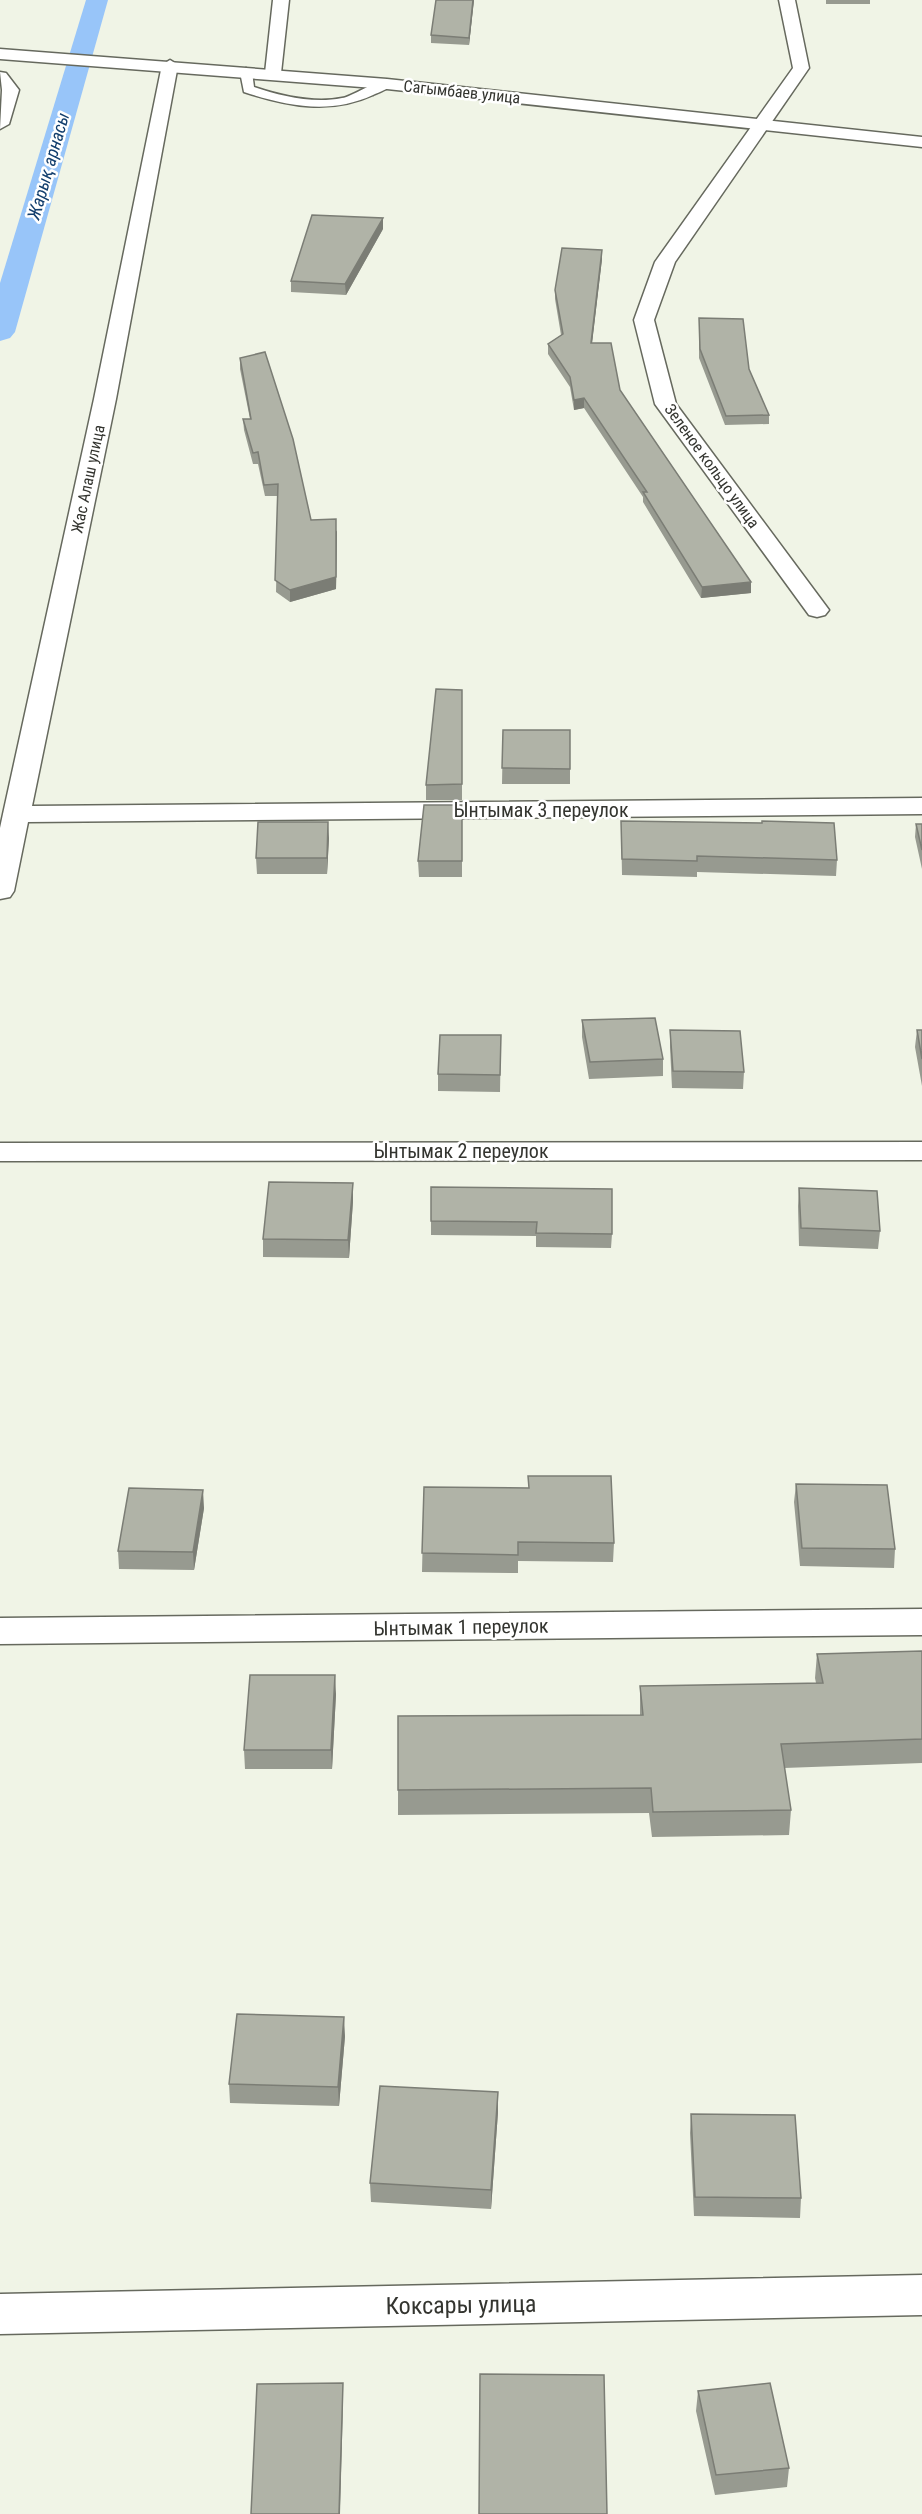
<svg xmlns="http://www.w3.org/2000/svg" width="922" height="2514" font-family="'Roboto Condensed',sans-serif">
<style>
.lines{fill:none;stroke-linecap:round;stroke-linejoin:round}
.canal{fill:#98c5f9;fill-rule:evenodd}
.service-casing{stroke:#66695e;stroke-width:3}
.minor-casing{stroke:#66695e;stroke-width:3}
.tertiary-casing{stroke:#66695e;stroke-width:3}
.service{fill:#fff;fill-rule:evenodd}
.minor{fill:#fff;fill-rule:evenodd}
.tertiary{fill:#fff;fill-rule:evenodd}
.wall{fill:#979a90}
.shaded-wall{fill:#7b7d75}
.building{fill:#b0b3a7;stroke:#7b7d75;stroke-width:1.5}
.labels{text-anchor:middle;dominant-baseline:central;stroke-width:5;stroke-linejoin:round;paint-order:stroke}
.far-street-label{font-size:16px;fill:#33342f;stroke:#fff}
.far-water-label{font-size:18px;font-style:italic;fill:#123e6d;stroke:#fff}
.street-label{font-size:20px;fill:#33342f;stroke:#fff}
.near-street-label{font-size:24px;fill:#33342f;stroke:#fff}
</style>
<rect width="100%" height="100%" fill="#f0f4e6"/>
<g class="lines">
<path class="canal" d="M86,0H108L15,332L10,338L0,341V283Z"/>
<g class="service-casing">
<path id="service" d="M246,68L252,72L254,87C281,96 313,104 342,98C355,96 382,74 393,84C388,89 380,92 373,95C330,115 287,106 244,92L240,72Z"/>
</g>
<g class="minor-casing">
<path id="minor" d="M273,0H289L281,73L273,78L265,73Z
M779,0H795L809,68L675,262L654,320L676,404L829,610L825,615L817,617L809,615L655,404L634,320L655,262L793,68Z
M170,60L178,65L116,399L32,806L922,798V814L28,822L14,891L10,897L0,899V828L3,814L94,399L162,65Z
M0,72L6,73L19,90L9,124L0,129L2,90Z
M922,1142V1160L0,1161V1143Z
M922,1609V1635L0,1644V1618Z
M922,2275V2315L0,2334V2294Z"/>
</g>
<g class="tertiary-casing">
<path id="tertiary" d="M0,49L387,79L922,137V147L387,89L0,59Z"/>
</g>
<use href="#service" class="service"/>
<use href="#minor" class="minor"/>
<use href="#tertiary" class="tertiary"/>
</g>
<path class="wall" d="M436,0H474L469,45L431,43V35Z
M826,0H870V4H826Z
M383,229L346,295L291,292V281Z
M602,259L592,343L620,390L751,582V593L701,598L643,502V497L584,408L574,410L570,387L548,354V344L561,335L555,299V290Z
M699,318L769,415V424L725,425L699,358Z
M240,358L311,520L337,531L336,589L290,602L276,592L278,496H265L258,464H253L244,430L243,419H250L240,369Z
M462,690V800H426V785Z
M503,730L570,769V784H502Z
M462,805V877H419L418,861Z
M621,821L837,860L836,876L697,872V877L622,875Z
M916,824H922V869L915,837Z
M329,838L327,874H257L256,858Z
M582,1020L663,1059V1076L589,1079L582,1037Z
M670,1030L744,1072L743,1089L672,1088L670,1047Z
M917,1030H922V1086L915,1047Z
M501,1035L500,1092L438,1091V1074Z
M431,1187L612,1234L611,1248L536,1247V1236L431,1235Z
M799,1188L880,1231L878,1249L799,1246L798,1206Z
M353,1201L349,1258L263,1257V1239Z
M796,1484L895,1549L894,1568L800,1566L794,1502Z
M424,1487L614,1543L613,1562L518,1561V1573L422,1572Z
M204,1508L194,1570L119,1569L118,1551Z
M922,1651V1763L784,1768L791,1810L789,1835L652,1837L649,1813L398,1815V1790L640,1715V1686L816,1683L815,1678L817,1654Z
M336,1694L332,1769H245L244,1750Z
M345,2036L339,2106L230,2103L229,2084Z
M498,2092V2112L491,2209L371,2202L370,2183Z
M691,2114L801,2198L800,2218L694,2216L690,2133Z
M698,2391L789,2468L787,2487L715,2495L696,2411Z"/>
<path class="shaded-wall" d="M473,0H474L469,45V38Z
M383,218V229L346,295L345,284Z
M602,250V259L591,352V343Z
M584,398V408L574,410V400Z
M337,531L336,589L290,602V590Z
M751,582V593L701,598L702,587Z
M328,822L329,838L327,874V858Z
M353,1183V1201L349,1258L348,1240Z
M203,1490L204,1508L194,1570L193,1552Z
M335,1675L336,1694L332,1769L331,1750Z
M344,2017L345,2036L339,2106L338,2087Z
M498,2092V2112L491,2209V2190Z
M343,2383V2403L340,2514H339Z"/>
<path class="building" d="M436,0H473L469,38L431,35Z
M312,215L383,218L345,284L291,281Z
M562,248L602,250L591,343H611L620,390L751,582L702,587L643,492H647L584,398L574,400L570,377L548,344L563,334L555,290Z
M699,318L743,319L749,369L769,415L726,416L700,349Z
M265,352L293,439L311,520L336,519V577L290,590L275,580L278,484L264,485L258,452L253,453L243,419H251L240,358Z
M436,689L462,690V784L426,785Z
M503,730H570V769L502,768Z
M424,805H462V861H418Z
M621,821L762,823V821L834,823L837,860L697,856V861L622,859Z
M258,822H328L327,858H256Z
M916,824H922V850Z
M655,1018L663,1059L590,1062L582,1020Z
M670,1030L740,1031L744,1072L673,1071Z
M917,1030H922V1059Z
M440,1035H501L500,1075L438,1074Z
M269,1182L353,1183L348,1240L263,1239Z
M431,1187L612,1189V1234L536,1233L537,1222L431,1221Z
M799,1188L877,1191L880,1231L801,1228Z
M528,1476H611L614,1543L518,1542V1555L422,1553L424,1487L529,1488Z
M796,1484L887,1485L895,1549L802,1548Z
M129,1488L203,1490L193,1552L118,1551Z
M922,1651V1739L781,1744L791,1810L653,1812L651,1788L398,1790V1716L643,1715L640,1686L823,1683L817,1654Z
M250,1675H335L331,1750H244Z
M237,2014L344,2017L338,2087L229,2084Z
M380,2086L498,2092L491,2190L370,2183Z
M691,2114L795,2115L801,2198L695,2197Z
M480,2374L604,2375L607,2514H479Z
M343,2383L339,2514H251L257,2384Z
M770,2383L789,2468L716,2475L698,2391Z"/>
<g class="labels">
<g class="far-street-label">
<text transform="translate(462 92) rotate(6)">Сагымбаев улица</text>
<text transform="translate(712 466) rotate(54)">Зеленое кольцо улица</text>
<text transform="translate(88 479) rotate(-78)">Жас Алаш улица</text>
</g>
<g class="far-water-label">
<text transform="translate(48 166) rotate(-74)">Жарық арнасы</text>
</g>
<g class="street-label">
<text x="541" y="810">Ынтымак 3 переулок</text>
<text x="461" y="1151">Ынтымак 2 переулок</text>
<text transform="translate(461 1627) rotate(-1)">Ынтымак 1 переулок</text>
</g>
<g class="near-street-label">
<text transform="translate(461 2305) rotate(-1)">Коксары улица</text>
</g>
</g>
</svg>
